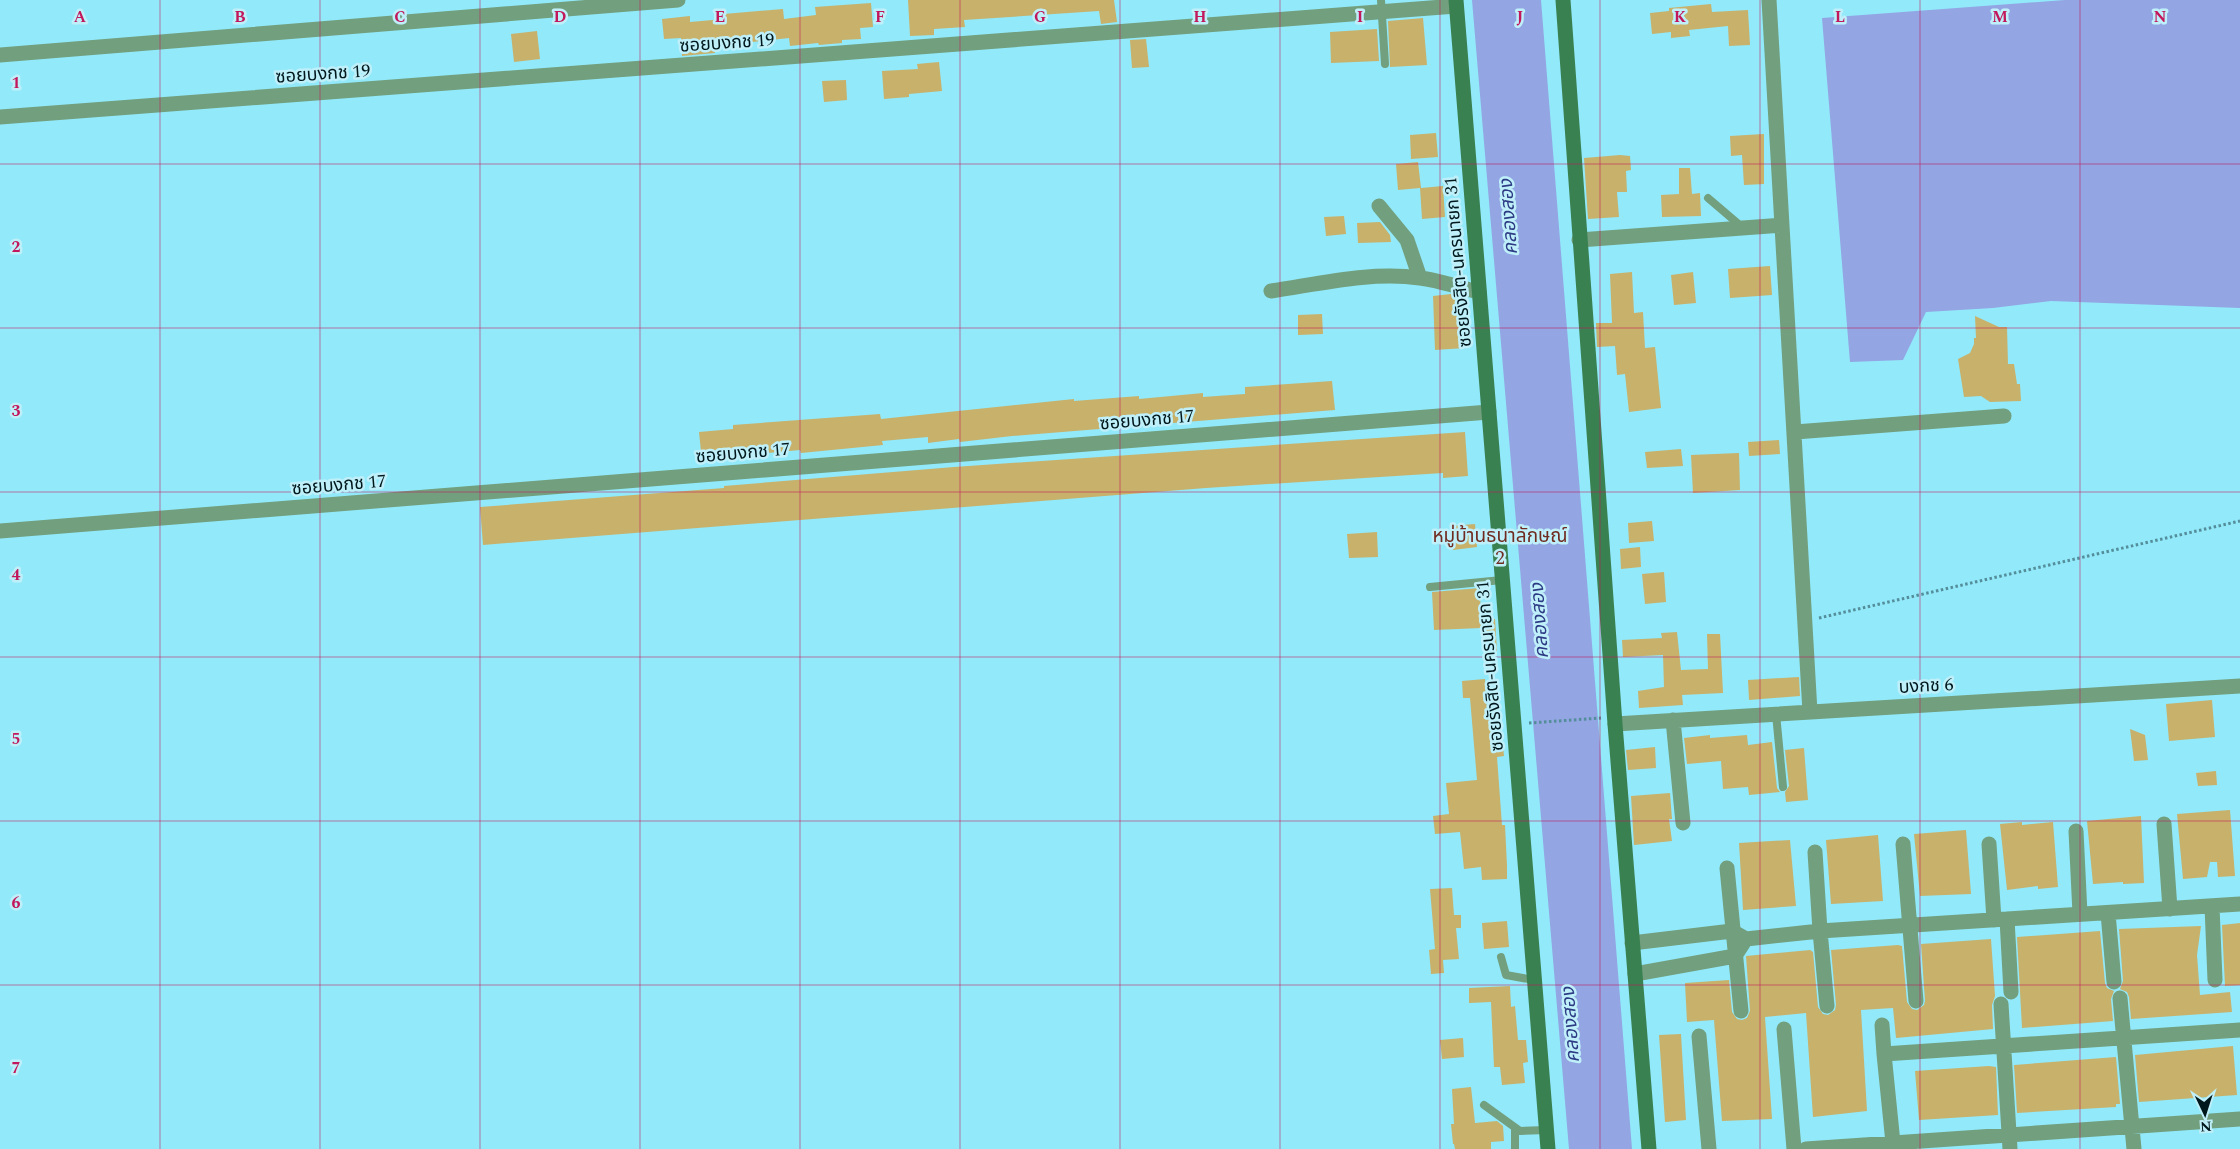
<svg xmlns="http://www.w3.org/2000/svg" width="2240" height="1149" font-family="Spectral,'Noto Sans Thai',serif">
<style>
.water{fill:#93a5e3}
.building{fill:#c8b16b}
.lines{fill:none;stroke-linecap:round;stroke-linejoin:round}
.path{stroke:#538e9a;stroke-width:3;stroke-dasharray:2.5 2.5;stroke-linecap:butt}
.lane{stroke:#729f7d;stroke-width:8}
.street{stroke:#729f7d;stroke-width:15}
.secondary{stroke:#3a8151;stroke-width:15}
.grid{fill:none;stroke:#c2185b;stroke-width:1;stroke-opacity:0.55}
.labels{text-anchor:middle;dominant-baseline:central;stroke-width:5;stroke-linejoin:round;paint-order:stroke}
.street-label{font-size:18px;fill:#00171c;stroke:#bff0fa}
.water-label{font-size:19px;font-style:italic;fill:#2d3a84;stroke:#bff0fa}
.neighbourhood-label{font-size:19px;fill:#702b20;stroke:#bff0fa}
.grid-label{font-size:16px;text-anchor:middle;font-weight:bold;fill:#c2185b;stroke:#bff0fa;stroke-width:5;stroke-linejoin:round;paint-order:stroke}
</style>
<rect width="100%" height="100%" fill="#92e9fa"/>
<path class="water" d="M1472,0H1541L1632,1149H1569Z
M2065,0H2240V308L2051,301L1993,308L1926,312L1903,360L1850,362L1822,18Z"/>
<path class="building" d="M908,0H1114L1117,22L1101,24L1099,11L964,20L965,27L934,29V35L910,36Z
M871,3L873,27L860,28L861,39L842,40V43L819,45L818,43L790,46L789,38L714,46L715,53L682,56L681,38L664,39L662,19L690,16V22L724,19V14L783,9L784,19L816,15L815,7Z
M1711,4L1712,12L1748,10L1750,45L1729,46L1728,26L1689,30L1690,36L1671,38V32L1652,34L1650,13L1669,11V8Z
M1423,18L1427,65L1390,67L1388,21Z
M1377,29L1379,61L1331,63L1330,32Z
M537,31L540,59L514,62L511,34Z
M1146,39L1149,67L1132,68L1130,40Z
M939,62L942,91L909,94V97L884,99L882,71L918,69L917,64Z
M846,80L847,100L824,102L822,81Z
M1436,133L1438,157L1411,159L1410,135Z
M1764,134V184L1744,185L1742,155L1731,156L1730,136Z
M1620,155L1630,156L1631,170L1626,171L1627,192H1617L1619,217L1588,219L1584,158Z
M1418,162L1421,188L1443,186L1445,217L1422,219L1420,188L1398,190L1396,164Z
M1679,168H1690L1692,194L1700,193L1701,216L1662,217L1661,195L1679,194Z
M1344,216L1346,234L1326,236L1324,217Z
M1380,222L1390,235L1391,242L1358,243L1357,223Z
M1770,266L1772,295L1730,298L1728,269Z
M1632,272L1634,313L1643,312L1645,348L1655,347L1661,408L1629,412L1625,374L1617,375L1615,346L1597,347L1596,323H1612L1610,274Z
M1693,272L1696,303L1674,305L1671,275Z
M1451,294L1460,297L1465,348L1435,350L1433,296Z
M1322,314L1323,334L1298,335V315Z
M1975,316L1999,327H2007L2008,364H2014L2017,384H2020L2021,401L1990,402L1981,396L1964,397L1958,359L1970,353L1974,344V338H1976Z
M1332,381L1335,410L1012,436L960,442L959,439L928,443V437L882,441L883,445L801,453L800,450L757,454L702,461L699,432L733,429V425L880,414L881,419L1074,399V401L1139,396V399L1203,393V397L1245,394V387Z
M1465,432L1468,476L1443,478V473L1206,488L483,545L480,507L724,488V486L954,467Z
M1779,440L1780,454L1749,456L1748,442Z
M1681,449L1683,466L1647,468L1645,452Z
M1739,453L1740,490L1693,493L1691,455Z
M1652,521L1654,541L1629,543L1628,523Z
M1475,524L1477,547L1453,550L1451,526Z
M1377,532L1378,557L1349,558L1347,534Z
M1640,547L1641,567L1621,569L1620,549Z
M1664,572L1666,602L1645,604L1642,574Z
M1480,588L1481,628L1434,630L1432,592Z
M1495,619L1497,651L1484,652L1481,621Z
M1677,632L1681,670L1708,669L1707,634H1720L1723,693L1682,695L1683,705L1639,708L1638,691L1664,687L1663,655L1623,657L1622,640L1662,638L1661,633Z
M1799,677L1800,696L1749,700L1748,680Z
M1485,679L1487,712H1492L1493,738L1502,737L1504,756L1497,757L1502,825H1505L1507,866V879L1482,880L1481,867L1464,869L1460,832L1435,834L1433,816L1449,814L1446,783L1477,780L1470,698H1463L1462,681Z
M2212,700L2215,737L2169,741L2166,704Z
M2130,729L2145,735L2148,760L2134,761Z
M1710,735V738L1747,735L1748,745L1772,742L1777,788L1780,792L1749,795L1748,787L1723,789L1721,761L1687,764L1684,738Z
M1655,747L1656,768L1628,770L1626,750Z
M1804,748L1808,800L1786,802L1785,792L1789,786L1785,750Z
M2216,771L2217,785L2198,786L2196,773Z
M1670,793L1672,819H1669L1672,841L1634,845L1631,796Z
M2230,810L2235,876L2218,877L2217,862H2210L2207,877L2183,879L2177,814Z
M2141,816L2144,883L2123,884V882L2093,884L2087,821Z
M2022,822V825L2053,822L2058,887L2038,889V886L2007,890L2000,824Z
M1966,830L1971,894L1920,896L1914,834Z
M1878,835L1883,901L1831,904L1826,840Z
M1790,840L1796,906L1743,910L1739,843Z
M1452,888L1454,915H1461V928H1456L1459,959L1443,960L1444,973L1431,974L1429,950L1435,949L1430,889Z
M1507,921L1509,947L1484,949L1482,923Z
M2240,923V985L2225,986L2222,925Z
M2201,926L2197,955L2200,995L2230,992L2232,1012L2131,1019L2129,997L2127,992L2120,989L2123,981L2119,929Z
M2100,931L2105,983L2107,988L2114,991L2111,999L2113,1021L2022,1028L2017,937Z
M1991,939L1995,996L1992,1005L1993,1029L1896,1038L1893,1008L1861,1010L1867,1111L1813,1117L1806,1013L1765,1017L1772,1119L1722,1121L1714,1020L1687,1022L1685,983L1729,980L1732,1012L1737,1019L1742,1020L1747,1018L1750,1011L1746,956L1810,950L1813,952L1818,1007L1823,1014L1828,1015L1835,1010L1836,1005L1831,950L1898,945L1902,946L1907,1002L1912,1009L1917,1010L1924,1005L1925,1001L1921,944Z
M1510,986L1511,1007L1515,1006L1518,1040H1526L1528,1062L1523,1063L1525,1083L1502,1085L1500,1067H1494L1491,1002L1469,1003V988Z
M1681,1034L1686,1120L1665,1122L1659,1035Z
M1463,1038L1464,1057L1442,1059L1440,1040Z
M2233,1046L2237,1095L2139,1102L2135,1055Z
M2116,1057L2120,1104H2116V1107L2017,1113L2014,1065Z
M1989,1066L1996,1067L1998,1115L1919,1120L1915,1071Z
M1471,1087L1475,1123L1497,1121L1503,1126L1504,1141L1491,1142V1149H1455L1454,1144H1453L1451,1124H1454L1452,1089Z"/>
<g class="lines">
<path class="path" d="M1819,618L2240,521
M1529,723L1601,718"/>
<path class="lane" d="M1381,0L1385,64
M1708,198L1742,227
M1430,587L1502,580
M1776,714L1783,787
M1501,957L1506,975L1534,980
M1484,1105L1520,1131L1547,1130
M1515,1129V1149"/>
<path class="street" d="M1769,0L1810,712
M0,55L678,0
M0,117L1456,6
M1379,206L1407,240L1420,278
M1579,240L1782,225
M1271,291C1319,284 1371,271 1420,278C1439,280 1460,288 1479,292
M1795,432L2004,416
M0,531L1489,412
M1673,720L1683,823
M1615,724L2240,686
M2164,824L2170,909
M2076,831L2080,914
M1903,844L1916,1001
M1989,844L1994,920
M1815,852L1820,931L1827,1006
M1727,868L1741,1011
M2212,906L2215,980
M2108,913L2114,982
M2007,919L2011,992
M1746,939L1820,931L2240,904
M1632,943L1732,931L1746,939L1735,956L1635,974
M2120,998L2134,1149
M2001,1004L2010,1149
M1882,1025L1884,1054
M1784,1029L1794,1149
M1699,1036L1709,1149
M1893,1143L1884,1054L2240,1030
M1806,1149L2240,1119"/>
<path class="secondary" d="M1456,0L1548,1149
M1563,0L1615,724L1649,1149"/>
</g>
<path class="grid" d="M160,0V1149M320,0V1149M480,0V1149M640,0V1149M800,0V1149M960,0V1149M1120,0V1149M1280,0V1149M1440,0V1149M1600,0V1149M1760,0V1149M1920,0V1149M2080,0V1149M0,164H2240M0,328H2240M0,492H2240M0,657H2240M0,821H2240M0,985H2240"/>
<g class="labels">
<g class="street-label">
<text transform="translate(727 43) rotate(-4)">ซอยบงกช 19</text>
<text transform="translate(323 74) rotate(-4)">ซอยบงกช 19</text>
<text transform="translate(1458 262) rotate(-95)">ซอยรังสิต-นครนายก 31</text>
<text transform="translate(1147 420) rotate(-5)">ซอยบงกช 17</text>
<text transform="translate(743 453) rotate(-5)">ซอยบงกช 17</text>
<text transform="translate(339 485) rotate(-5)">ซอยบงกช 17</text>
<text transform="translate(1490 666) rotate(-95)">ซอยรังสิต-นครนายก 31</text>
<text transform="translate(1926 686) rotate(-3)">บงกช 6</text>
</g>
<g class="water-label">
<text transform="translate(1509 217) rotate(-94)">คลองสอง</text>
<text transform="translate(1540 621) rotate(-94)">คลองสอง</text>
<text transform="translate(1571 1025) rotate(-94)">คลองสอง</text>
</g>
<g class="neighbourhood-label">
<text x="1500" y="536">หมู่บ้านธนาลักษณ์<tspan x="1500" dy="22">2</tspan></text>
</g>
</g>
<g class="grid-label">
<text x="80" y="22">A</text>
<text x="240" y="22">B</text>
<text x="400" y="22">C</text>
<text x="560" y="22">D</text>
<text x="720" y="22">E</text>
<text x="880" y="22">F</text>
<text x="1040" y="22">G</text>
<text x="1200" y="22">H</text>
<text x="1360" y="22">I</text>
<text x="1520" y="22">J</text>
<text x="1680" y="22">K</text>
<text x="1840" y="22">L</text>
<text x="2000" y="22">M</text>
<text x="2160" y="22">N</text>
<text x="16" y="88">1</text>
<text x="16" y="252">2</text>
<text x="16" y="416">3</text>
<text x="16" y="580">4</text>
<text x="16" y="744">5</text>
<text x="16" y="908">6</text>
<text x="16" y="1073">7</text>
</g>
<g transform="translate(2205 1114) rotate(176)" stroke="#bff0fa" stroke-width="4" paint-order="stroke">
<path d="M0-4L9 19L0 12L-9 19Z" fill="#00171c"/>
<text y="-8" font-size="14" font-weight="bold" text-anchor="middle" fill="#00171c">N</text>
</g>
</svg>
